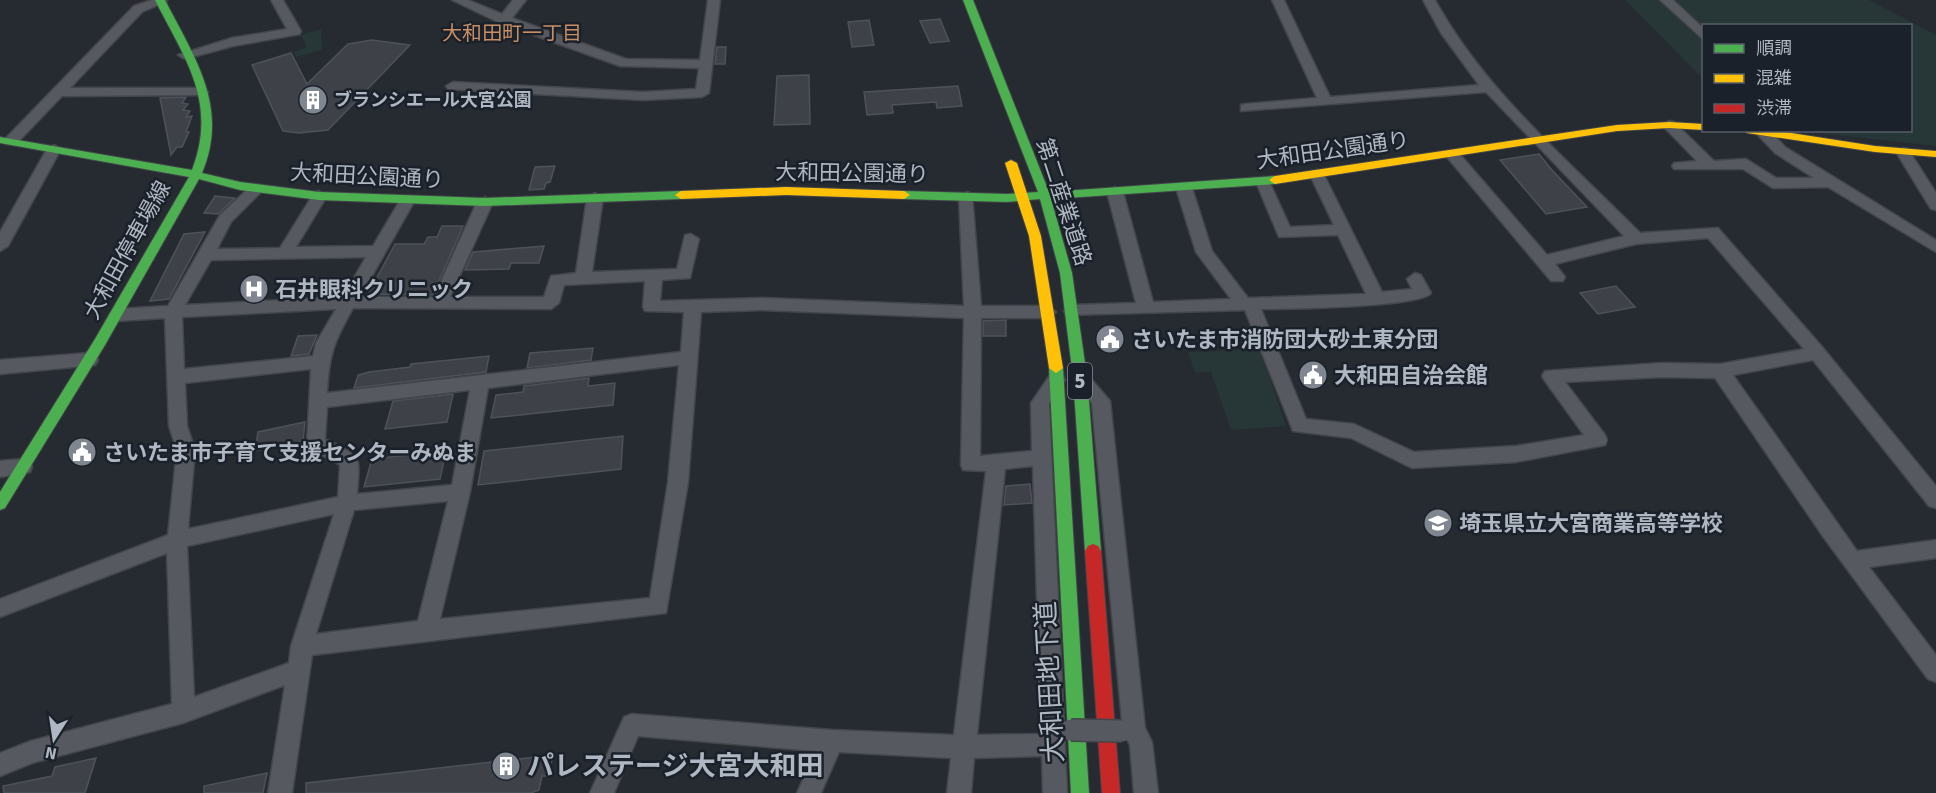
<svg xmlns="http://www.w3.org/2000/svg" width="1936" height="793" font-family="Signika,'Noto Sans JP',sans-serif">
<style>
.green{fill:#273637}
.building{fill:#3e4248;stroke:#4d5259;stroke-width:1.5}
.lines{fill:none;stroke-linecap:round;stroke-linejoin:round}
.street-casing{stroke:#424549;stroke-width:3}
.fast-casing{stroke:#424549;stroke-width:2}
.slow-casing{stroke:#424549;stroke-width:2}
.jam-casing{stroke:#424549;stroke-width:2}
.street{fill:#56595f;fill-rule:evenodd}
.fast{fill:#4caf50;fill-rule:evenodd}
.slow{fill:#ffc107;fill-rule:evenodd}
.jam{fill:#c62828;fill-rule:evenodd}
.street-bridge-casing{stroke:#424549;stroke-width:24;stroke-linecap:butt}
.street-bridge{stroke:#56595f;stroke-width:21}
.labels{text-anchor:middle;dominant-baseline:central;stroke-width:5;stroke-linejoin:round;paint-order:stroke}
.far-poi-label{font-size:18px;font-weight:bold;fill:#afb7c2;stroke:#1b212a;text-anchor:start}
.far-neighbourhood-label{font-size:20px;fill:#c88f64;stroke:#1b212a}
.shield{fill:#1b212a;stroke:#838a94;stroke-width:1.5}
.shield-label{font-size:21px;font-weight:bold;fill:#afb7c2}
.street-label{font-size:22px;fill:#afb7c2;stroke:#1b212a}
.poi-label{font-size:22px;font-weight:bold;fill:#afb7c2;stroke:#1b212a;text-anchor:start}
.near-street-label{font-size:27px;fill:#afb7c2;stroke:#1b212a}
.near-poi-label{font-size:27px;font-weight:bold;fill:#afb7c2;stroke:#1b212a;text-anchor:start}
</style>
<rect width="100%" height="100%" fill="#262b31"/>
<path class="green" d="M1625,0H1869L1936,35V146L1800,131L1910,130V26H1704L1703,79Z
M321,29L322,50L296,57L294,52L307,47L301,35Z
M1260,349L1286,426L1231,430L1211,372L1195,373L1188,352Z"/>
<path class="building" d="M940,19L949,41L930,43L920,21Z
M869,20L874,45L852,47L848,22Z
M372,40L410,45L328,130L299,133L283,131L252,65L291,53L307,84L348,44Z
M717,47H726L725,64H715Z
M809,75L810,124L774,125L777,76Z
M958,86L962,106L937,108L936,102L892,105L893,113L867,115L864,92Z
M186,97L182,103L188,104L183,110L190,111L186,117L192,116L186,132H189L182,147H177L171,155L160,98Z
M1539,154L1551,169L1587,207L1546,214L1500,160Z
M555,166L550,182L546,183L544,189L529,190L535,167Z
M215,196L235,198L218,214L204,213Z
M442,226H463L433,295L368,294L395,244H424L428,237H437Z
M205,232L169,299L150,301L184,234Z
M544,246L539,263H511L509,269L465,270L473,252Z
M1616,286L1635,307L1598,314L1580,293Z
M1006,320V336H983V321Z
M317,335L309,354L291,356L298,336Z
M593,348L591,360L527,368L530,353Z
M489,356L486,372L354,388L358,375L369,372L410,367L411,364Z
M589,378L588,386L615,383L613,405L491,418L496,395L523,392L524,386Z
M453,394L447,422L385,429L393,401Z
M305,422L303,441L255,451L258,432Z
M623,436L621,469L478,485L484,451Z
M446,451L440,479L364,487L372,459Z
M1030,484L1032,503L1004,505L1006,486Z
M554,755L546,776H542L539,790L531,793H306V783Z
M96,758L85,793H4L3,786L52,776L55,767Z
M267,773L263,793H204V786Z"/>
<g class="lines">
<g class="street-casing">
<path id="street" d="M152,0L167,1L142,12L70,88H201L208,92L206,95L62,96L16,144H6L4,141L6,138L134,6Z
M271,0H283L301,31L300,34L233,46L185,59L178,55L232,38L287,29Z
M452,0H468L502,14L513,0H526L512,18L626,59L700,60L708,0H720L709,93L702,97L643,100L448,89L446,86L453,82L643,92L696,89L699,68L620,66L500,23Z
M1272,0H1284L1330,97L1479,85L1441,33L1423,0H1435C1485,91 1568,160 1640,233L1718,228L1823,348L1936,486V508L1929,506L1813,360L1733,375L1857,551L1936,540V558L1869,567L1936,655V682L1928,679L1822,535L1715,378L1662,377L1565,382L1605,435L1607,440L1605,445L1516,462L1412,468L1351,438L1293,431L1245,310L1066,315L1064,311L1072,305L1136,303L1107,192L1115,187L1123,192L1153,302L1231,299L1196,252L1176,188L1184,183L1192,188L1212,251L1248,298L1366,294L1338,235L1279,237L1256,182L1263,177L1268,179L1290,227L1334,225L1310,175L1317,170L1324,175L1382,292L1412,289L1407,279L1415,273L1421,275L1431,293C1423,307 1285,309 1261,309L1306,419L1354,424L1414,452L1516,446L1584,435L1545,381L1542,376L1545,371L1662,363L1720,364L1804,349L1708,238L1636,244L1555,264L1565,277L1563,281H1551L1447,157L1445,154L1447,151H1457L1547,255L1624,236L1486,92L1241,111V105L1246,104L1317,98Z
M1660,0H1673L1704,29V40Z
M1669,121L1674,122L1714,161L1746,159L1776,178H1814L1775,153L1756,133L1758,130H1769L1785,147L1936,240V252L1828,187L1773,188L1743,169H1674L1672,166L1674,163L1697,161L1662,125Z
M54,145L61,149L8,246L0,251V232L47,149Z
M1903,148L1908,149L1936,193V210L1931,209L1896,152Z
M256,184L264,189L231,222L217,249L280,248L314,193L319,191L327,196L296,247L373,246L402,197H412L415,200L360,297H434L477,202L485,197L493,202L450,297H544L551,276L576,273L587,198L595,193L603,198L592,272L677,269L685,235L691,234L699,239L690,278L662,280L660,301L762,298L964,306L959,197L967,192L972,194L981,306H1048L1056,312L1048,318H981L980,456L1032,451L1031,403L1050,375H1062L1065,380L1049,404L1067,793H1043L1042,756L974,758L971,793H947L951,758L839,752L821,793H797L816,751L638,736L614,793H590L624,717L632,714L832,730L954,735L986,471L963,470L961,465L964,318L762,310L701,312L688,482L666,613L312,655L292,793H268L285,685L183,723L32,763L0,776V753L31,741L172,704L167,553L0,617V599L168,535L177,450L169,426L165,318L117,321L109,315L117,309L168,306L220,215L251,186ZM366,257L343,297L185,305L211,260ZM645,281L643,307L645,311L684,312L681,352L327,393C329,354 334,342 353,308L551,309L559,303L564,285ZM336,309L316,343L313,356L184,369L182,317ZM679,365L668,482L650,598L440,619L470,492L488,388ZM311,369L307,443L309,448L340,465L338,497L188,529L195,450L187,426L185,383ZM470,390L452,485L357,494C360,453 362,458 325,439L327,407ZM1033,466L1041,734L977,735L1005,469ZM448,501L418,621L316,634L354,510ZM334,514L291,646L289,663L194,697L187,546Z
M89,353L95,355L98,360L95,365L0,374V360Z
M1080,371L1086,373L1110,401L1145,728L1152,742L1158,793H1134L1130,745L1123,731L1092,403L1071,378L1074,373Z
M23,459L30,462L32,467L30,472L0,477V461Z"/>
</g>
<g class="fast-casing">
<path id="fast" d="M155,0H165C194,57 230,107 202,173L240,182L319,192L485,198L681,191L687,195L681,199L485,206L319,200L240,190L199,179L105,345L5,508L0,510V492L95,339L189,177L0,143V137L192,170C218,102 185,59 155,0Z
M963,0H973L1049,192L1275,176L1281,180L1275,184L1051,199L1072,273L1087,377L1101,551L1098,556L1093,558L1088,556L1085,551L1073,377L1060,273L1040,199L1007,202L904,199L898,195L904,191L1007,194L1038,192Z
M1056,363L1063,368L1089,793H1071L1049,368Z"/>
</g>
<g class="slow-casing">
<path id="slow" d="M1669,122L1704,124V130L1669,128L1617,131L1275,184L1269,180L1275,176L1617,125Z
M1742,130H1772L1875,146L1936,151V157L1875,152L1747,133Z
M1011,160L1017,163L1041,236L1063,368L1056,373L1049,368L1029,236L1005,163Z
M786,187L904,191L910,195L904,199L786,195L681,199L675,195L681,191Z"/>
</g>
<g class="jam-casing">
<path id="jam" d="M1093,544L1098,546L1101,551L1120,793H1102L1085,551L1088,546Z"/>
</g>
<use href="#street" class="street"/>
<use href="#fast" class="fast"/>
<use href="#slow" class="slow"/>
<use href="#jam" class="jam"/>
<g class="street-bridge-casing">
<path id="street-bridge" d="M1071,730L1122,731"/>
</g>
<use href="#street-bridge" class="street-bridge"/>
</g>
<defs>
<g id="building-disc" transform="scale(1.5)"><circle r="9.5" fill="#7f868f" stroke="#1b212a"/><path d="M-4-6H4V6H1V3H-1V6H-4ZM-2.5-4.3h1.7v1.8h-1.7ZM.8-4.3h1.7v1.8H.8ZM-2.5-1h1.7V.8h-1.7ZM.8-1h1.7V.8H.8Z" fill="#fff"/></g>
<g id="hospital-disc" transform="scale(1.5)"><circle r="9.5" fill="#7f868f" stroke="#1b212a"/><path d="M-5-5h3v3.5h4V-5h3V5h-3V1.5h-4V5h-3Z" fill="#fff"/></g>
<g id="civic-disc" transform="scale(1.5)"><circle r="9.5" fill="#7f868f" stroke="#1b212a"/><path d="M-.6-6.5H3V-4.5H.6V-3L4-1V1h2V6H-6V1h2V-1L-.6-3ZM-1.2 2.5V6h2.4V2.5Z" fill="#fff"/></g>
<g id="school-disc" transform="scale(1.5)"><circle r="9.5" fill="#7f868f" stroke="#1b212a"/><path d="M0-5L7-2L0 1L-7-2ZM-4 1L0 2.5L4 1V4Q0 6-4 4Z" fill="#fff"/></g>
</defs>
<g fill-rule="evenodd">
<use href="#building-disc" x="313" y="100"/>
<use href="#hospital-disc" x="254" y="289"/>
<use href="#civic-disc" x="1110" y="339"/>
<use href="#civic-disc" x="1313" y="375"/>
<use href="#civic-disc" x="82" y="452"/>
<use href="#school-disc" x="1438" y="523"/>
<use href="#building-disc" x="506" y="766"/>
</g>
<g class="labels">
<g class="far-poi-label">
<text x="334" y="100">ブランシエール大宮公園</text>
</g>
<g class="far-neighbourhood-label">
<text x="512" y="33">大和田町一丁目</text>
</g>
<rect class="shield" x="1068" y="363" width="24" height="36" rx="4.5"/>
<g class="shield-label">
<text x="1080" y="381">5</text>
</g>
<g class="street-label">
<text transform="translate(1333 150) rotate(-8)">大和田公園通り</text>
<text transform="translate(852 173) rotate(1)">大和田公園通り</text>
<text transform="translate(367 176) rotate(3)">大和田公園通り</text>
<text transform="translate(1064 202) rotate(72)">第二産業道路</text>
<text transform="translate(127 250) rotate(-61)">大和田停車場線</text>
</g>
<g class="poi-label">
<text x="275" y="289">石井眼科クリニック</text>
<text x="1131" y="339">さいたま市消防団大砂土東分団</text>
<text x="1334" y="375">大和田自治会館</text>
<text x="103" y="452">さいたま市子育て支援センターみぬま</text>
<text x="1459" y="523">埼玉県立大宮商業高等学校</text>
</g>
<g class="near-street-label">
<text transform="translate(1050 682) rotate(-93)">大和田地下道</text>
</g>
<g class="near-poi-label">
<text x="527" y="766">パレステージ大宮大和田</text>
</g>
</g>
<rect x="1702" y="24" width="210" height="108" fill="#1b212a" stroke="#565d67" stroke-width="1.5"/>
<rect x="1714" y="44" width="30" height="9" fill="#4caf50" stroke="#565d67" stroke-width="1.5"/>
<text x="1756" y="54" font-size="18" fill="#afb7c2">順調</text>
<rect x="1714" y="74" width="30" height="9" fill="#ffc107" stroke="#565d67" stroke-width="1.5"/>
<text x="1756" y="84" font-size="18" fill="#afb7c2">混雑</text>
<rect x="1714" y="104" width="30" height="9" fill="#c62828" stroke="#565d67" stroke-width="1.5"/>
<text x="1756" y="114" font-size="18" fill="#afb7c2">渋滞</text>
<g transform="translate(54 739) rotate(192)" stroke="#1b212a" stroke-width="4.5" paint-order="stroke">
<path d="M0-4.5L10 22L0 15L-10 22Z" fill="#afb7c2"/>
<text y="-9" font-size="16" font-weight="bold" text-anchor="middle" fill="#afb7c2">N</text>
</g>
</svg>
